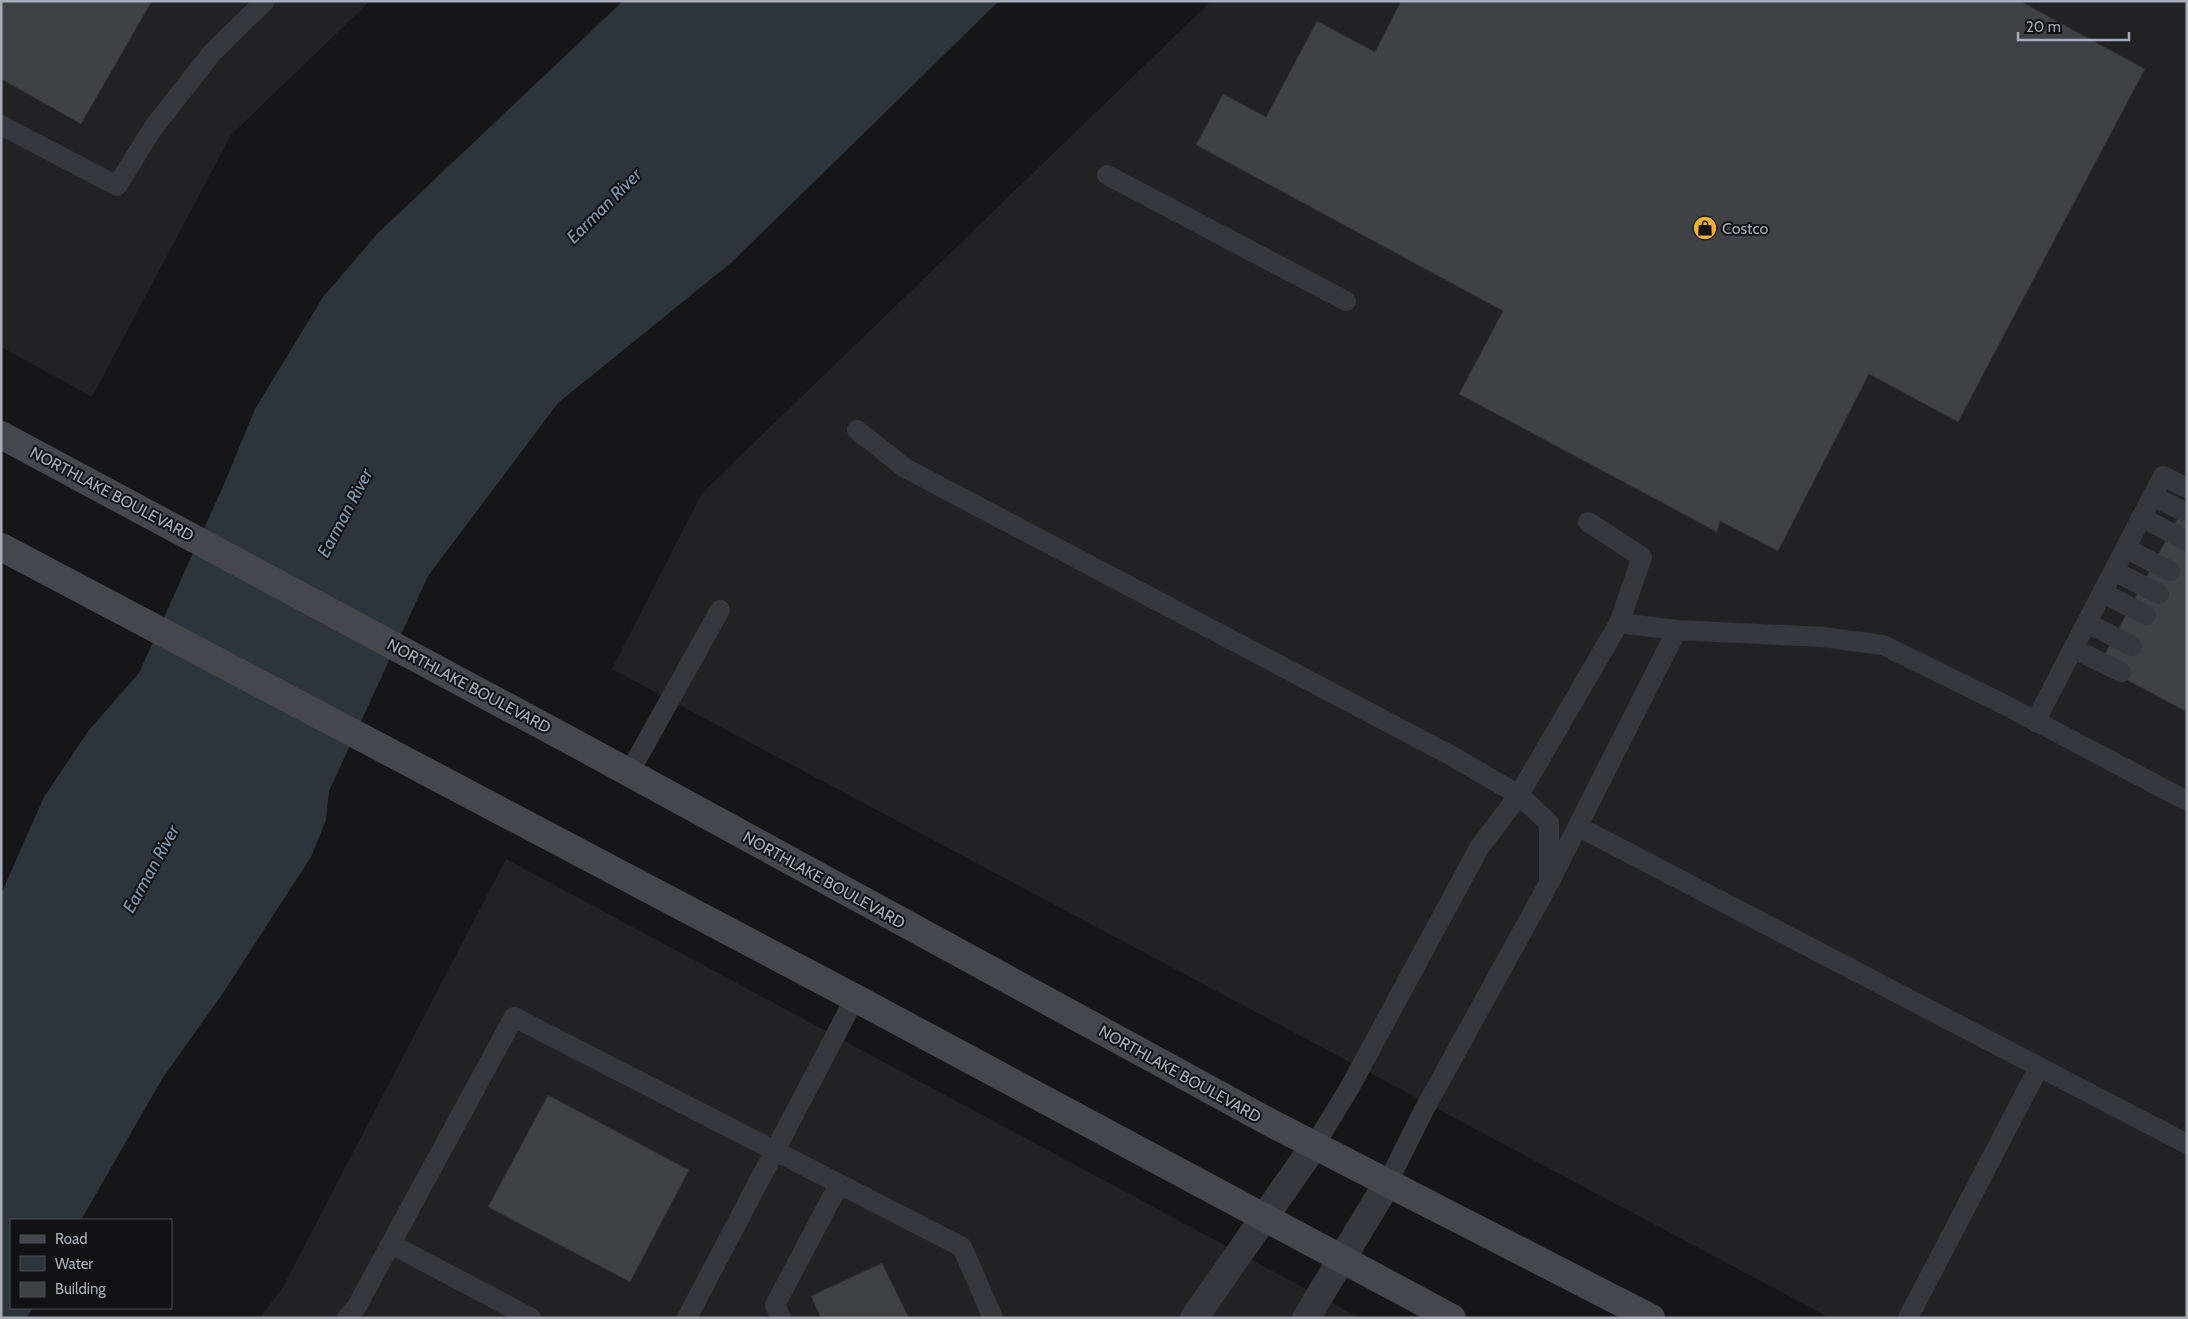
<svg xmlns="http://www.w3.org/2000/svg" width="2188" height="1319" font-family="Cabin,sans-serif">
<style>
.built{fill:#222225}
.water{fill:#2c353c}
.building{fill:#404145;stroke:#303034}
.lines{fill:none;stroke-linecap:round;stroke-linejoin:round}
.service{stroke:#37383d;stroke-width:20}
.tertiary{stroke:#37383d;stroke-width:28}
.secondary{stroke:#45474d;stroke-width:28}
.labels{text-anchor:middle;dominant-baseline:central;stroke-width:4;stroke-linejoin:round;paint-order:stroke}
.poi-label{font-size:16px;fill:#a8adb8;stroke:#111113;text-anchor:start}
.street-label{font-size:16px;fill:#a8adb8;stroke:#111113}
.water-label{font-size:18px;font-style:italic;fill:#7f9bb3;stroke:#111113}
</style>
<rect width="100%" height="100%" fill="#161618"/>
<path class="built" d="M1,1H370L231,135L92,397L1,347Z
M1211,1H2187V1318H1830L612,669L702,493Z
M506,859L1360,1318H260L283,1287Z"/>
<path class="water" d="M623,1H999L732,262L558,403L428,576L329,791L326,820L311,857L223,993L162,1079L81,1220H11V1308H33L26,1318H1V894L44,797L89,730L139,673L225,482L255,409L323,297L378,233Z"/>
<path class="building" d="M1,1H152L81,124L1,79Z
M1401,1H2020L2145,69L1958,422L1869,374L1778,551L1720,521L1717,532L1459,394L1503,311L1196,145L1223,94L1266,117L1317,21L1375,52Z
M2187,501V712L2099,665Z
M548,1095L689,1170L630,1282L488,1207Z
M882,1263L909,1318H821L811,1296Z"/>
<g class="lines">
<path class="service" d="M1,125L117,186L153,128L212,53L265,1
M1107,175L1346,301
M857,430L905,468L1452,756L1519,795L1549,823V883
M2152,496L2187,513
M2141,517L2187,541
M2125,548L2170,571
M2114,571L2159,594
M2103,593L2146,615
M1619,623L1677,630L1822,637L1883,645L2003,704L2187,801
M2087,623L2132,646
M2074,649L2121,672
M2035,722L2163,476L2187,488
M629,773L720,610
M1579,827L2187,1144
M1314,1146L1350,1087L1479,848L1519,795L1619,623L1642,557L1588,522
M1387,1184L1424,1110L1549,883L1677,630
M391,1244L531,1318
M347,1318L357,1306L514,1017L962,1247L993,1318
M687,1318L855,998
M781,1318L775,1305L839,1184
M1908,1318L2039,1067"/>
<path class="tertiary" d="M1194,1318L1314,1146
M1306,1318L1387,1184"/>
<path class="secondary" d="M1,435L584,748L1269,1122L1651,1318
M1,547L855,998L1452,1318"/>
</g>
<defs>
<g id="shop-disc" transform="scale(1.25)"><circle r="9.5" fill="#f2b134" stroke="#111113"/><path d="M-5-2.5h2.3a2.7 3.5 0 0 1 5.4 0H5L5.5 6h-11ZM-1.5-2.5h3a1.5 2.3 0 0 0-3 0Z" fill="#111"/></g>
</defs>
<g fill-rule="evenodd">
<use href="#shop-disc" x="1705" y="228"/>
</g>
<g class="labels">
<g class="poi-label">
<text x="1722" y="228">Costco</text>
</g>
<g class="street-label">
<text transform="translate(112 494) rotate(28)">NORTHLAKE BOULEVARD</text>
<text transform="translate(469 686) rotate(28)">NORTHLAKE BOULEVARD</text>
<text transform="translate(824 880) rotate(29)">NORTHLAKE BOULEVARD</text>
<text transform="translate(1180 1074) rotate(29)">NORTHLAKE BOULEVARD</text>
</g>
<g class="water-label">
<text transform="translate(604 206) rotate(-45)">Earman River</text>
<text transform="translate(345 513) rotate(-62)">Earman River</text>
<text transform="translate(151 869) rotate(-61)">Earman River</text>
</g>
</g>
<rect width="2188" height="1319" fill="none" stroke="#a8adb8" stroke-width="5"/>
<rect x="10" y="1219" width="162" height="90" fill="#111113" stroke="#4d4f55"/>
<rect x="20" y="1235" width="25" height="8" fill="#45474d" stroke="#4d4f55"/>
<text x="55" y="1244" font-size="15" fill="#a8adb8">Road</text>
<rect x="20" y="1256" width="25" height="15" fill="#2c353c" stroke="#4d4f55"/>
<text x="55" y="1269" font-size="15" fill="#a8adb8">Water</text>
<rect x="20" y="1282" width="25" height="15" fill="#404145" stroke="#4d4f55"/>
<text x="55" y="1294" font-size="15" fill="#a8adb8">Building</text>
<path d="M2018 32v8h111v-8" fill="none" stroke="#a8adb8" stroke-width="2.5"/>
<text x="2026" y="32" font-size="15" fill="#a8adb8" stroke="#111113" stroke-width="4" paint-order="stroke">20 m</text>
</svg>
